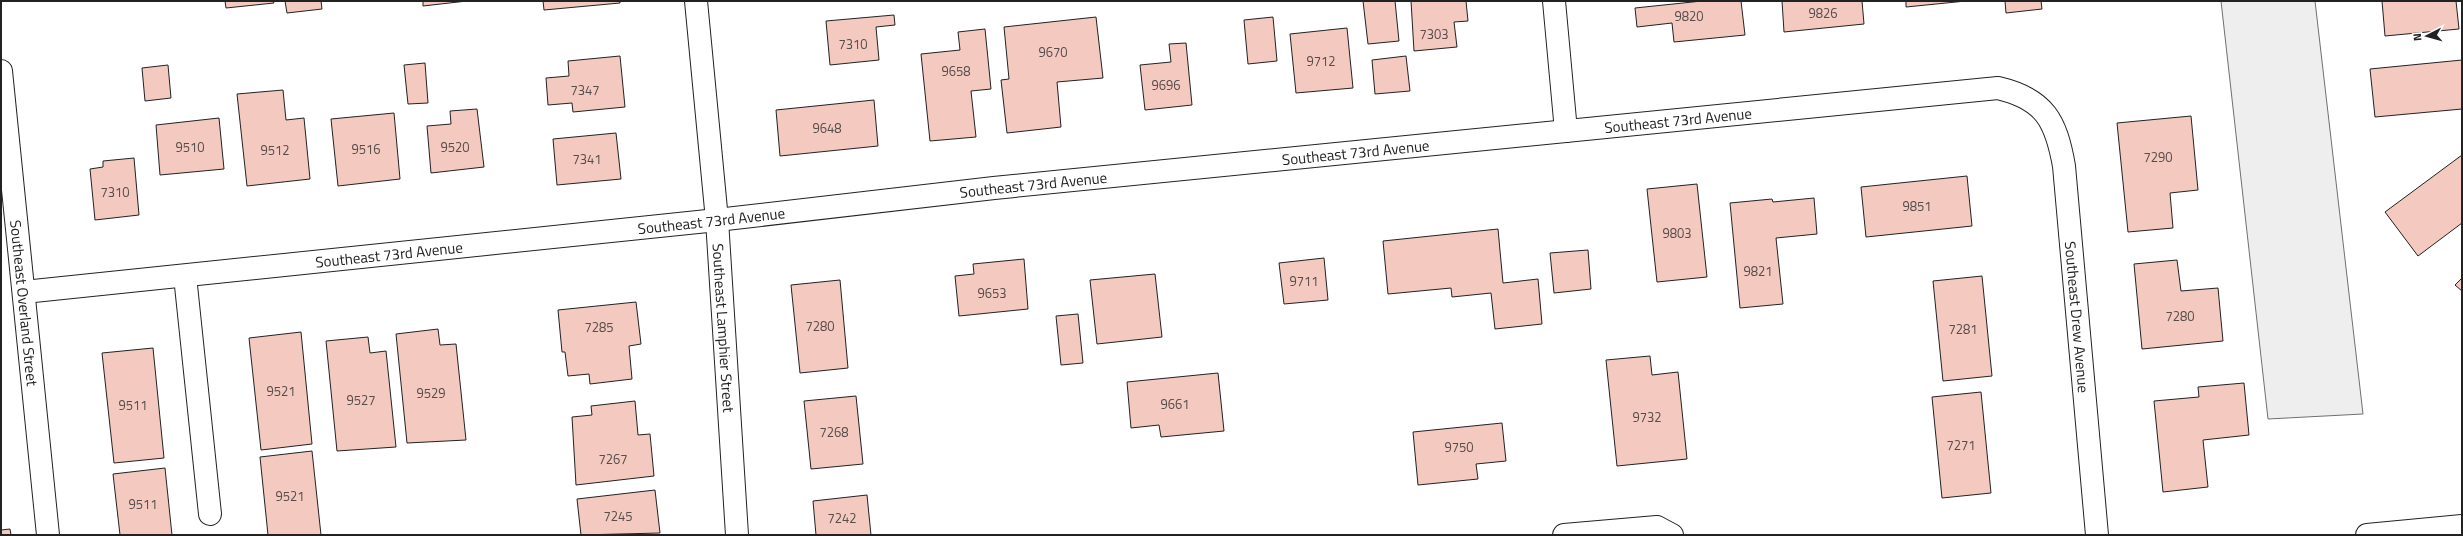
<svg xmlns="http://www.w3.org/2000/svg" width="2463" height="536" font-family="'Titillium Web',sans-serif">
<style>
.green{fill:#eee;stroke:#6f6f6f}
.building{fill:#f3c9c0;stroke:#222}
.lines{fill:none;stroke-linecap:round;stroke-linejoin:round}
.minor-casing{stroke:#222;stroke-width:24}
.minor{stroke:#fff;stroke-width:22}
.labels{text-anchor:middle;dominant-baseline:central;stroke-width:3;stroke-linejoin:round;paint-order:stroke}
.number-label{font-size:13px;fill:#564c4a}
.street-label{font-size:15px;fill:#222;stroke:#fff}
</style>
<rect width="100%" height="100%" fill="#fff"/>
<path class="green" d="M2221,1H2315L2363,414L2268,419Z"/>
<path class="building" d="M225,1H273L274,3L226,8Z
M285,1H321L322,9L287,13Z
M423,1H467L423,6Z
M543,1H620V3L544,10Z
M1363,1H1395L1399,41L1368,44Z
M1411,1H1466L1468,21L1454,22L1457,47L1414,51Z
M1702,1H1741L1745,35L1674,42L1672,23L1637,27L1635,8Z
M1782,1H1862L1864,24L1784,32Z
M1906,1H1966L1906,7Z
M2005,1H2041L2042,9L2006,13Z
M2382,1H2456L2459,29L2385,36Z
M894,15L895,25L876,27L879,60L830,65L826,21Z
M1096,17L1103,78L1057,82L1061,127L1007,133L1001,80L1009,79L1004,27Z
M1273,17L1277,61L1248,64L1244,20Z
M1347,28L1353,88L1296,93L1290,34Z
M985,29L991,89L971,91L976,137L930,141L921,54L960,50L958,32Z
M1186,43L1192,105L1145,110L1140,65L1171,62L1169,44Z
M620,56L625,107L573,112L572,103L548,105L546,78L569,76L568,61Z
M1406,56L1410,91L1375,94L1372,60Z
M2462,60V109L2375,117L2370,69Z
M425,63L428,103L408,104L404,65Z
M168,65L171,98L145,101L142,68Z
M283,90L286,120L304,118L310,179L247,186L237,94Z
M874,100L878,146L780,156L776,110Z
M477,109L484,167L431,173L427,126L451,124L450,111Z
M394,113L400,179L338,186L331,119Z
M2191,116L2198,190L2170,193L2173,228L2128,232L2117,123Z
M219,118L224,169L160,175L156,125Z
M616,133L621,179L557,185L553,139Z
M2462,155V223L2418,256L2385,212Z
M134,158L139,215L95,220L90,169L103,167V161Z
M1967,176L1972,226L1866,237L1861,187Z
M1697,184L1707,277L1657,282L1647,189Z
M1814,198L1817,234L1776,238L1783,304L1740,308L1730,203L1772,199L1773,202Z
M1498,229L1503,283L1538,279L1542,324L1495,329L1491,293L1452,297L1451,288L1388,294L1383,241Z
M1588,250L1591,289L1554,293L1550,253Z
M1324,258L1328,300L1284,304L1279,263Z
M1024,259L1028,309L959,316L955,276L974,274L973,264Z
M2177,260L2181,291L2218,288L2223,341L2142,349L2134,264Z
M1155,274L1162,337L1097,344L1090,280Z
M1982,276L1992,376L1943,381L1933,281Z
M2462,278V291L2455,285Z
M840,280L848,368L800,373L791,285Z
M636,302L641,344L629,346L632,379L590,384L589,374L568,376L565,352H562L558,310Z
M1078,314L1083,363L1061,365L1056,316Z
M438,329L440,345L456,344L466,440L407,443L396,334Z
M301,332L312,444L261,450L249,338Z
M368,337L370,353L386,351L396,447L337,451L326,341Z
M153,348L164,458L114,463L102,353Z
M1650,356L1652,375L1678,372L1687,459L1617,466L1606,360Z
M1218,373L1224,431L1161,437L1159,425L1131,428L1127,382Z
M2244,383L2249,435L2203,440L2208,487L2163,492L2154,401L2199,397L2198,387Z
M1981,392L1991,493L1942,498L1932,397Z
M856,396L863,464L811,469L804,401Z
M635,401L638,435L650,434L654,476L576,485L572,417L592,415L591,406Z
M1502,423L1506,461L1476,464L1478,479L1418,485L1413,432Z
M312,451L321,535H268L260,457Z
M165,468L172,535H120L113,474Z
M655,490L660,533L581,535L577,499Z
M867,495L871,535H816L813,501Z
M10,529L11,535H1V530Z"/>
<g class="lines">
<g class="minor-casing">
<g id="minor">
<path id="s1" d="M696,1L717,220L737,535"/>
<path d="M1554,1L1566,131"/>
<path id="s2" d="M1,71L48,535"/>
<path d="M185,276L210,514"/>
<path id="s3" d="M24,292L717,220L994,188L1998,88C2045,99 2056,121 2064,166L2097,535"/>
<path d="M1564,535L1657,527L1672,535"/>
<path d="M2367,535L2462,526"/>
</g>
</g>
<use href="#minor" class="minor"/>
</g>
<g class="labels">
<g class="number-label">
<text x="1823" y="13">9826</text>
<text x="1689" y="16">9820</text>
<text x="1434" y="34">7303</text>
<text x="853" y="44">7310</text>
<text x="1053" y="52">9670</text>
<text x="1321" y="61">9712</text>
<text x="956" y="71">9658</text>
<text x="1166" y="85">9696</text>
<text x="585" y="90">7347</text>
<text x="827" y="128">9648</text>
<text x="190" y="147">9510</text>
<text x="455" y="147">9520</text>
<text x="366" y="149">9516</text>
<text x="275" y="150">9512</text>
<text x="2158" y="157">7290</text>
<text x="587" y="159">7341</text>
<text x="115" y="192">7310</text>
<text x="1917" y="206">9851</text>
<text x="1677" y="233">9803</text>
<text x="1758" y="271">9821</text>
<text x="1304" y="281">9711</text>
<text x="992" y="293">9653</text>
<text x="2180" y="316">7280</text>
<text x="820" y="326">7280</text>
<text x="599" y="327">7285</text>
<text x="1963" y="329">7281</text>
<text x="281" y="391">9521</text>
<text x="431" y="393">9529</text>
<text x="361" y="400">9527</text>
<text x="1175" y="404">9661</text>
<text x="133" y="405">9511</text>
<text x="1647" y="417">9732</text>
<text x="834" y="432">7268</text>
<text x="1961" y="445">7271</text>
<text x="1459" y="447">9750</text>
<text x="613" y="459">7267</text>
<text x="290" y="496">9521</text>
<text x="143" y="504">9511</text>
<text x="618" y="516">7245</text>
<text x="842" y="518">7242</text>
</g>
<g class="street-label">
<text stroke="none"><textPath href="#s3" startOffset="1663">Southeast 73rd Avenue</textPath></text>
<text stroke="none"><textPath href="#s3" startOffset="1339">Southeast 73rd Avenue</textPath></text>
<text stroke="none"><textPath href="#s3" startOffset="1015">Southeast 73rd Avenue</textPath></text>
<text stroke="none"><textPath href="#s3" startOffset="691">Southeast 73rd Avenue</textPath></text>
<text stroke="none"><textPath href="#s3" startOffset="367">Southeast 73rd Avenue</textPath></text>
<text stroke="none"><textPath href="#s2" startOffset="233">Southeast Overland Street</textPath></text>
<text stroke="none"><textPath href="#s3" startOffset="2247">Southeast Drew Avenue</textPath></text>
<text stroke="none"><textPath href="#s1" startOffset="328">Southeast Lamphier Street</textPath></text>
</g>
</g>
<rect width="2463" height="536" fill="none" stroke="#222222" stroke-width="4"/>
<g transform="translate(2427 36) rotate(264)" stroke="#ffffff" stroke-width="3" paint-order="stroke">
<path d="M0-3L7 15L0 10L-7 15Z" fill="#222222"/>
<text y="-6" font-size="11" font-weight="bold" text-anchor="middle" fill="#222222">N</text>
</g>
</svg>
